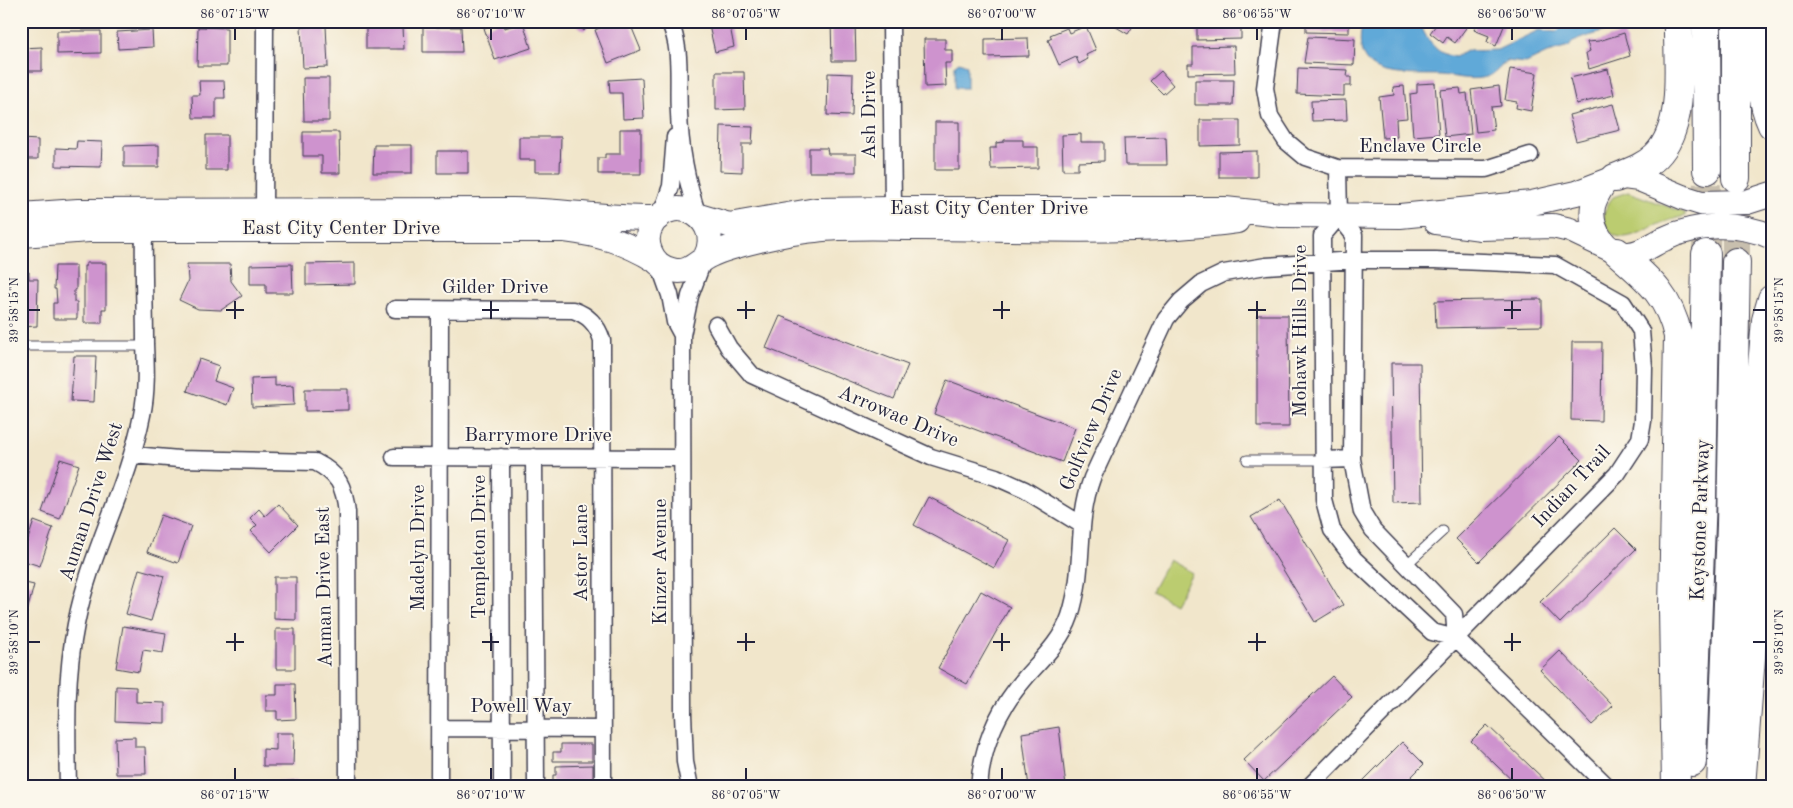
<svg xmlns="http://www.w3.org/2000/svg" width="1793" height="808" font-family="'Old Standard TT',serif">
<style>
.green{fill:#bbcc6f;stroke:#6e7755}
.water{fill:#60a9d8;stroke:#41668a}
.building{fill:#ce93ce}
.lines{fill:none;stroke-linecap:round;stroke-linejoin:round}
.highway-tunnel{stroke:#c8bfae;stroke-width:28;stroke-dasharray:28 14;stroke-linecap:butt}
.lane-casing{stroke:#413f51;stroke-width:11}
.street-casing{stroke:#413f51;stroke-width:19}
.secondary-casing{stroke:#413f51;stroke-width:26}
.highway-casing{stroke:#413f51;stroke-width:30}
.lane{stroke:#fff;stroke-width:9}
.street{stroke:#fff;stroke-width:16}
.secondary{stroke:#fff;stroke-width:24}
.highway{stroke:#fff;stroke-width:28}
.ticks{fill:none;stroke:#22223b;stroke-width:2}
.labels{text-anchor:middle;dominant-baseline:central;stroke-width:4;stroke-linejoin:round;paint-order:stroke}
.street-label{font-size:20px;fill:#22223b;stroke:#fbf7ec}
.neatline{fill:none;stroke:#22223b;stroke-width:2}
.ticks-label{font-size:12px;text-anchor:middle;fill:#22223b}
</style>
<rect width="100%" height="100%" fill="#fbf7ec"/>
<filter id="ink" filterUnits="userSpaceOnUse"><feTurbulence type="fractalNoise" baseFrequency=".02" numOctaves="2"/><feDisplacementMap in="SourceGraphic" scale="10" xChannelSelector="R" yChannelSelector="G"/><feConvolveMatrix kernelMatrix="1 2 1 2 8 2 1 2 1" color-interpolation-filters="sRGB"/></filter>
<filter id="wash" filterUnits="userSpaceOnUse"><feTurbulence type="fractalNoise" baseFrequency=".0096" numOctaves="4" result="noise"/><feDisplacementMap in="SourceGraphic" scale="20" xChannelSelector="R" yChannelSelector="G"/><feGaussianBlur stdDeviation="1.12" result="paint"/><feColorMatrix in="noise" values="0 0 0 0 0 0 0 0 0 0 0 0 0 0 0 0 0 1.4 0 .05"/><feComposite in="paint" operator="in"/></filter>
<g filter="url(#wash)">
<rect width="100%" height="100%" fill="#f1e6cb"/>
<path class="green" d="M1628,192L1685,213V216C1676,218 1667,221 1659,224C1642,231 1615,250 1605,223C1602,213 1607,205 1613,197Z
M1169,560L1192,573L1175,604L1152,591Z"/>
<path class="water" d="M1363,21H1419C1426,39 1435,54 1455,57L1466,51L1497,50L1539,30L1556,32L1567,21H1625L1621,26L1573,41L1569,47L1547,53L1526,63L1506,61C1501,66 1496,73 1489,76C1474,82 1455,76 1440,75C1399,74 1348,81 1363,21Z
M959,62L967,65V88H955V65Z"/>
<g id="blocks">
<path class="building" d="M503,21L505,28L523,22L531,48L495,60L484,28Z
M573,21H592L584,31Z
M617,21H629L641,50L608,63L595,30Z
M708,21H729L734,47L715,52Z
M831,21H855L856,61H832Z
M1106,21H1136L1128,34Z
M1197,21H1241V39L1197,40Z
M1306,21H1349V33L1306,32Z
M1439,21H1471L1455,43L1447,37L1443,43L1430,33Z
M1477,21H1506L1496,46L1487,42L1489,36L1474,30Z
M326,26L328,67L303,68L301,27Z
M403,26L404,49H366V27Z
M1086,26L1096,50L1086,55L1088,59L1079,64L1076,57L1059,65L1048,40L1052,38L1050,35L1067,28L1069,33Z
M198,27L227,28V66H197Z
M423,27H461L462,52H423Z
M152,30L153,47L118,49L117,32Z
M57,31H101V53L57,54Z
M1624,33L1630,56L1589,69L1586,53L1590,51L1587,42L1599,41Z
M1308,37L1355,39L1354,65L1304,63Z
M1028,38L1029,56L985,57V39Z
M924,39H945V50H952V63H945L946,86L925,87Z
M1234,46L1235,73L1188,74V64H1193V47Z
M42,47V71H21V48Z
M1298,68L1348,70L1347,77H1351V86H1344V96L1297,94Z
M1510,69L1537,73L1531,111L1516,108L1517,102L1505,100Z
M1608,69L1614,95L1576,104L1570,78Z
M1161,71L1173,85L1163,94L1150,81Z
M716,72H744L745,109L716,110Z
M828,73L853,74L852,116L827,115Z
M303,78H329V121H304Z
M642,78L644,118L623,119L622,93H610L609,80Z
M1195,80H1234L1233,105H1195Z
M199,81H224L225,98H216V118H193L192,95H200Z
M1435,83L1439,134L1413,136L1410,94L1417,93V84Z
M1404,86L1407,118L1396,119L1397,137L1383,138L1379,97L1394,95L1393,87Z
M1499,86L1501,106L1491,107L1494,130L1476,132L1471,90Z
M1460,88L1461,94L1467,93L1471,134L1445,137L1440,90Z
M1346,100L1347,120L1312,121L1311,101Z
M1613,104L1620,130L1576,141L1569,115Z
M1200,120H1240V145L1200,146Z
M935,122H959V170H935Z
M721,126L753,127L752,144H742V172L720,171Z
M620,129H641V174H598V158H605V154H620Z
M303,132H339L340,173H322V156H303Z
M1081,134V142H1104V161L1078,162V170H1063L1062,135Z
M206,135H227V170H206Z
M519,137H561L560,172H535V160H519Z
M1166,137L1167,165H1125L1124,138Z
M21,139L38,140V159H21Z
M1004,140H1023V147H1038V168L991,169L990,148H996V143L1004,142Z
M77,141L102,142L101,167L56,166V148L76,149Z
M159,145V167H124V146Z
M374,145H412V173H373Z
M809,148H827L828,154H856V172H809Z
M437,151H468V173H437Z
M1257,151V177H1219V152Z
M86,263H106V309H102V323H84V266H86Z
M355,263V284L306,285V264Z
M187,264H230L231,281L242,296L221,310L198,309L179,300L188,281Z
M292,264L293,293H266V284H250V265Z
M55,266H76V290H74V302H77V319H53V303H57L56,289H54Z
M21,272H29V279H38L37,326L21,327Z
M1542,299V326L1436,328L1435,301Z
M1257,315H1288L1289,427H1257Z
M780,316L908,365L894,399L766,348Z
M1572,342H1602L1601,421L1571,420Z
M74,356H96L94,402L71,401Z
M199,359L219,366L214,381L233,388L227,405L187,391Z
M1391,363H1420L1422,502L1393,503Z
M275,378V386L293,385L294,405L252,407L251,379Z
M947,380L1075,428L1062,462L934,414Z
M305,389H348V410L305,411Z
M1559,437L1582,460L1479,562L1456,539Z
M60,459L79,465L60,519L42,512Z
M929,497L1009,540L994,568L914,525Z
M1280,500L1343,605L1315,622L1251,517Z
M278,504L298,525L271,552L251,531L257,525L250,518L259,509L265,516Z
M161,515L191,526L178,563L147,552Z
M34,521L53,528L40,566L21,560V540L27,542Z
M1615,528L1636,549L1560,623L1540,602Z
M139,569L164,576L151,621L126,614Z
M274,577H296V620L274,619Z
M21,582L34,585L24,623L21,622Z
M981,591L1010,607L967,684L938,668Z
M123,626L166,633L163,653L143,650L139,672L116,668Z
M276,629H295V669H276Z
M1560,651L1613,706L1592,725L1540,670Z
M1332,676L1352,697L1264,781L1244,760Z
M277,684H295L296,719L277,720V711H266V695H277Z
M116,686L136,687V702L165,703V723L115,721Z
M1487,725L1552,787H1519L1471,741Z
M1059,727L1066,787H1029L1022,733Z
M276,733H294L293,766H263V749L276,750Z
M135,737V747H145L146,774H116L115,738Z
M1402,742L1424,764L1401,787H1357Z
M561,744H592V761H553V752H561Z
M593,765V782L553,783V775H556V766Z
M296,781V787H276V782Z
M117,785H154V787H117Z"/>
</g>
</g>
<g filter="url(#ink)">
<use href="#blocks" fill-opacity="0" stroke="#413f51" stroke-width="1"/>
<g class="lines">
<path class="highway-tunnel" d="M1706,254L1707,170
M1736,262V178"/>
<g class="lane-casing">
<path id="lane" d="M21,346H145
M1247,460H1323
M1406,565L1443,531"/>
</g>
<g class="street-casing">
<path id="street" d="M669,21C683,49 677,82 679,113C680,148 687,183 698,216
M891,21L893,209
M1274,21L1265,88L1270,116L1286,141L1305,157L1338,168L1486,169L1530,155
M1338,168L1339,216
M264,210L265,21
M661,215L671,186L675,137
M1339,216L1322,236L1324,500L1332,530L1354,559L1432,632L1456,638L1608,787
M1339,216L1354,235L1352,459L1362,512L1373,530L1454,614L1456,638
M659,264L670,295L675,322L682,335
M395,309L573,310C588,315 597,324 602,340L603,787
M716,325L729,348L752,375L931,457L996,477L1025,490L1082,525
M133,455L179,459L315,462C339,474 344,486 347,512L348,787
M394,457L682,458
M501,457L502,787
M534,457L536,787
M1323,460L1352,459
M439,728L603,729
M68,787C67,733 65,678 76,624C90,552 128,487 142,415C147,392 146,367 145,344C145,306 143,268 144,230
M439,787L440,310
M690,787L685,762L683,714L682,335L690,296L703,261
M979,787C982,744 998,709 1026,677C1042,659 1062,640 1070,616C1086,567 1075,525 1092,478L1166,319L1181,301L1201,284L1224,273L1266,266L1354,260H1435L1555,265L1623,303L1641,331L1644,368L1643,421L1640,439L1617,474L1309,787"/>
</g>
<g class="secondary-casing">
<path id="secondary" d="M1605,182C1600,190 1595,197 1593,206C1589,228 1605,255 1629,254C1642,253 1653,244 1664,239C1697,223 1739,222 1772,237
M21,215L78,211L512,210C562,210 608,219 658,218
M699,216L729,225L816,210L893,209H1225L1281,215L1400,216L1532,203L1576,193L1615,178L1624,177L1639,179L1682,197L1701,203L1747,202L1772,194
M1436,222L1481,228L1553,226L1570,230L1610,249
M21,235L89,230H565C598,234 626,242 655,260
M705,258C725,221 676,190 653,223C641,240 651,266 672,270C687,274 694,265 705,258C724,246 791,232 815,230C848,226 883,228 916,228C1022,228 1132,235 1237,221"/>
</g>
<g class="highway-casing">
<path id="highway" d="M1706,21L1707,170
M1736,21V178
M1761,21C1762,56 1757,93 1772,125
M1615,178C1630,172 1645,167 1656,156C1687,125 1677,62 1678,21
M1617,252C1648,279 1669,295 1678,336L1673,609L1676,787
M1692,762L1702,497L1706,254
M1721,787L1731,525L1736,262
M1741,787L1754,618L1756,436L1766,320L1772,299"/>
</g>
<use href="#lane" class="lane"/>
<use href="#street" class="street"/>
<use href="#secondary" class="secondary"/>
<use href="#highway" class="highway"/>
</g>
</g>
<path class="ticks" d="M235,28V40M491,28V40M746,28V40M1002,28V40M1257,28V40M1512,28V40M235,301V319M491,301V319M746,301V319M1002,301V319M1257,301V319M1512,301V319M28,310H40M226,310H244M482,310H499M737,310H755M993,310H1010M1248,310H1266M1504,310H1521M1753,310H1766M235,633V651M491,633V651M746,633V651M1002,633V651M1257,633V651M1512,633V651M28,642H40M226,642H244M482,642H499M737,642H755M993,642H1010M1248,642H1266M1504,642H1521M1753,642H1766M235,768V780M491,768V780M746,768V780M1002,768V780M1257,768V780M1512,768V780"/>
<g class="labels">
<g class="street-label">
<text transform="translate(870 115) rotate(-90)">Ash Drive</text>
<text x="1420" y="147">Enclave Circle</text>
<text x="989" y="209">East City Center Drive</text>
<text x="341" y="229">East City Center Drive</text>
<text x="495" y="288">Gilder Drive</text>
<text transform="translate(1301 331) rotate(-90)">Mohawk Hills Drive</text>
<text transform="translate(898 417) rotate(23)">Arrowae Drive</text>
<text transform="translate(1092 430) rotate(-67)">Golfview Drive</text>
<text x="538" y="436">Barrymore Drive</text>
<text transform="translate(1572 487) rotate(-47)">Indian Trail</text>
<text transform="translate(92 502) rotate(-72)">Auman Drive West</text>
<text transform="translate(1701 520) rotate(-88)">Keystone Parkway</text>
<text transform="translate(480 547) rotate(-90)">Templeton Drive</text>
<text transform="translate(419 548) rotate(-90)">Madelyn Drive</text>
<text transform="translate(582 553) rotate(-90)">Astor Lane</text>
<text transform="translate(661 562) rotate(-90)">Kinzer Avenue</text>
<text transform="translate(325 587) rotate(-91)">Auman Drive East</text>
<text x="521" y="707">Powell Way</text>
</g>
</g>
<rect width="1793" height="808" fill="none" stroke="#fbf7ec" stroke-width="55"/>
<rect x="28" y="28" width="1738" height="752" class="neatline"/>
<g class="ticks-label">
<text x="235" y="18">86°07'15"W</text>
<text x="491" y="18">86°07'10"W</text>
<text x="746" y="18">86°07'05"W</text>
<text x="1002" y="18">86°07'00"W</text>
<text x="1257" y="18">86°06'55"W</text>
<text x="1512" y="18">86°06'50"W</text>
<text transform="translate(14 310) rotate(-90)" y="4">39°58'15"N</text>
<text transform="translate(1779 310) rotate(-90)" y="4">39°58'15"N</text>
<text transform="translate(14 642) rotate(-90)" y="4">39°58'10"N</text>
<text transform="translate(1779 642) rotate(-90)" y="4">39°58'10"N</text>
<text x="235" y="799">86°07'15"W</text>
<text x="491" y="799">86°07'10"W</text>
<text x="746" y="799">86°07'05"W</text>
<text x="1002" y="799">86°07'00"W</text>
<text x="1257" y="799">86°06'55"W</text>
<text x="1512" y="799">86°06'50"W</text>
</g>
</svg>
